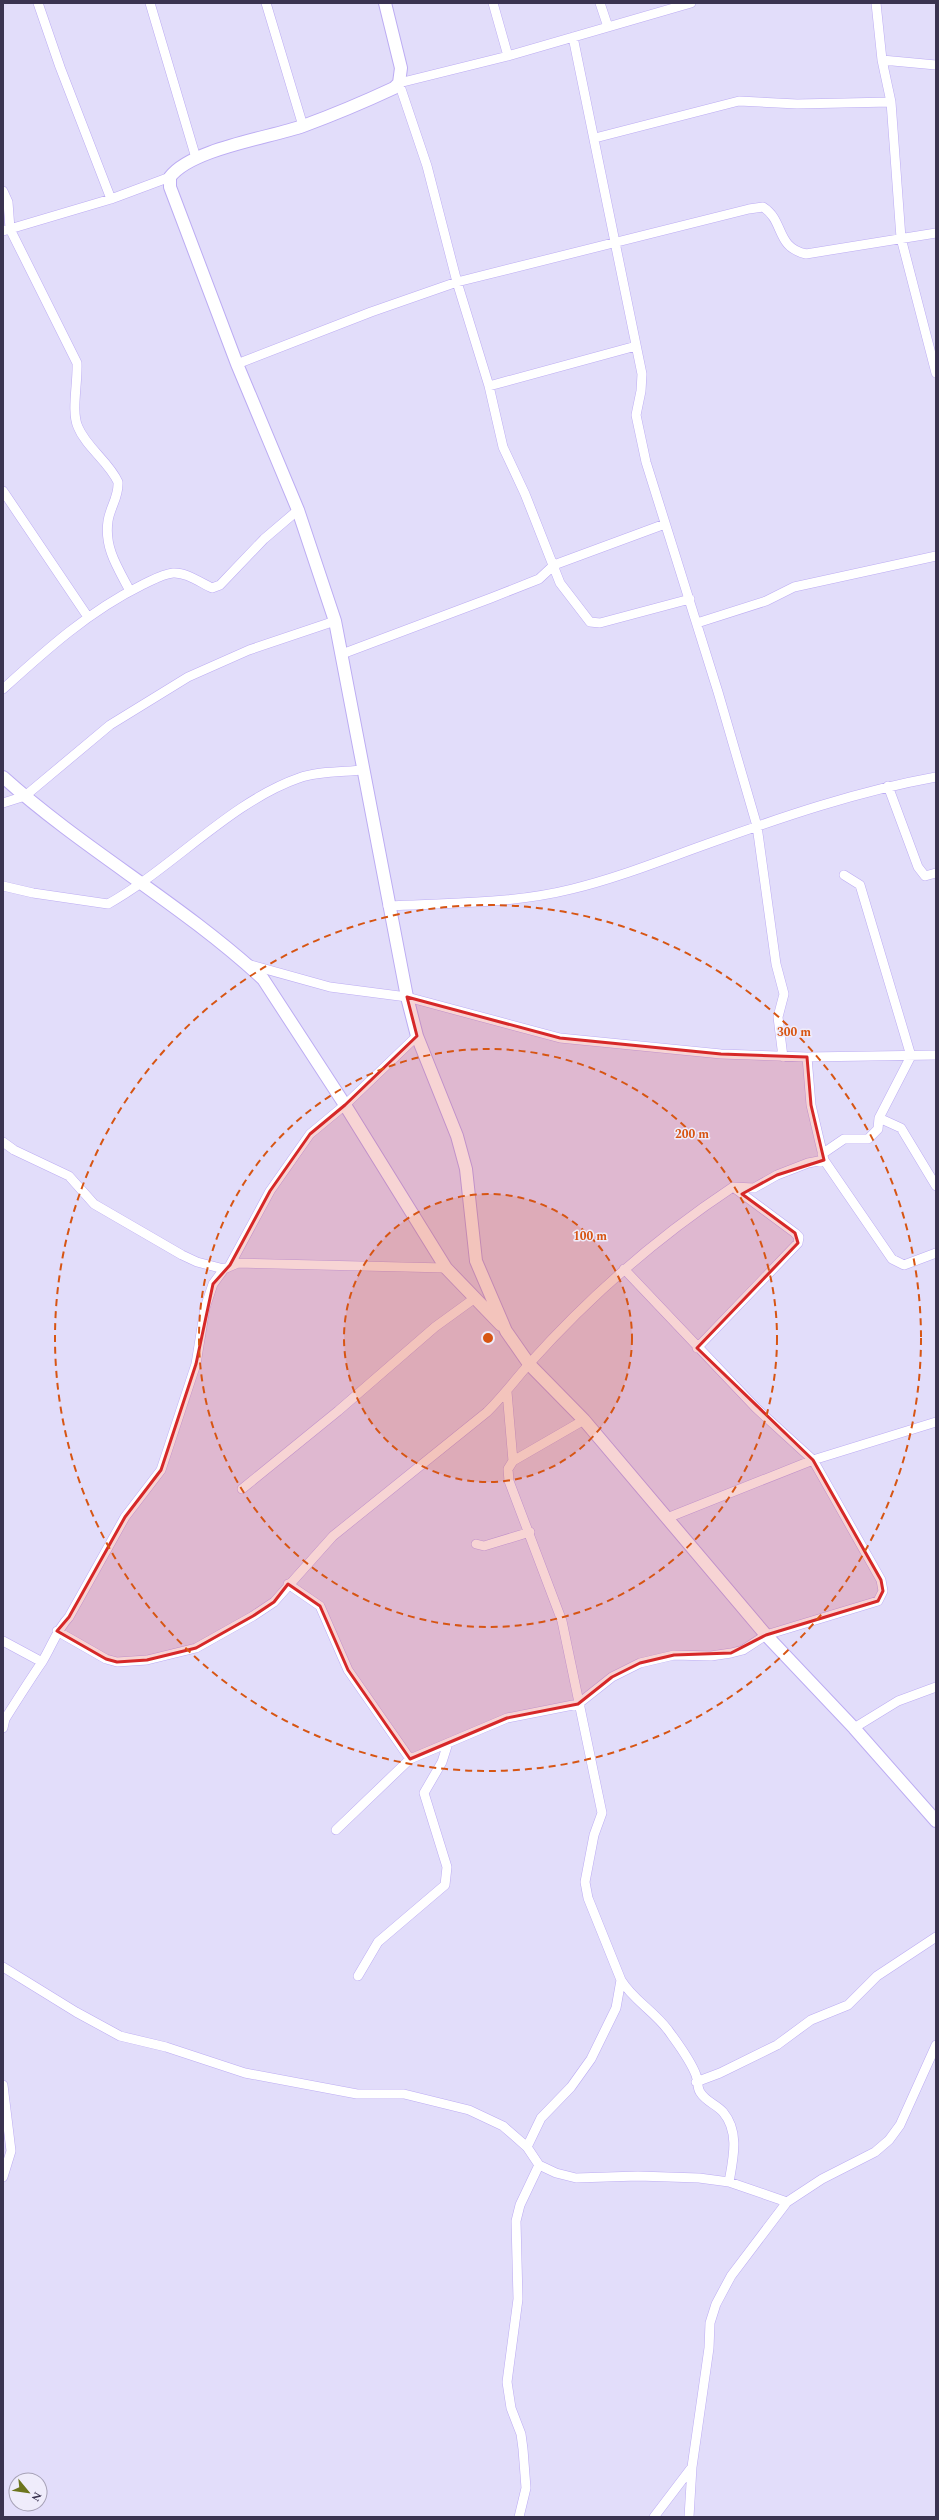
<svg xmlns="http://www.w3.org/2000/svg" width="939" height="2520" font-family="Spectral,serif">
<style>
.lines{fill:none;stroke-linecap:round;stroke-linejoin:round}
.minor-casing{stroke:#bcacf3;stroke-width:10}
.tertiary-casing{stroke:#bcacf3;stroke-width:14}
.minor{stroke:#fff;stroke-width:9}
.tertiary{stroke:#fff;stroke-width:12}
.marked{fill:#d62828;fill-opacity:0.2;stroke:#d62828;stroke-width:3;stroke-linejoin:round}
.ring{fill:none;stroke:#d75513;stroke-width:2;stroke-dasharray:7 5}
.centre{fill:#d75513;stroke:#efecfb;stroke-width:2}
.ring-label{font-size:12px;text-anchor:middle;font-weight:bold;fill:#d75513;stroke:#efecfb;stroke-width:3;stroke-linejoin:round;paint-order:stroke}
</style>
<rect width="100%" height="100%" fill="#e2ddfa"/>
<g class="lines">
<g class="minor-casing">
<path id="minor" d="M38,3L60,67L111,199
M150,3L196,158
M266,3L303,126
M493,3L508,56
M600,3L608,27
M876,3L882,60L891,102L901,238L936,373
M573,37L642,374L641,391L636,415L646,462L718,692L757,826L776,964L784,994L778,1017L783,1057
M882,60L936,65
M595,138L739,101L797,104L891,102
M3,191L8,202L10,229L77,363C78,382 71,412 78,427C86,447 109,462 118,482C119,497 110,507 108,521C104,548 118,568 130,591
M3,231L111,199L170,177
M237,364L371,312L457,282L749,209L763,207C785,221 775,247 806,254L936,233
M489,386L636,346
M3,491L88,617
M690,599L600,623L590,622L560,583L525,494L503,447L489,386L457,282L427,166L399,83L508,56L691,3
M697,623L766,601L794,587L936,556
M342,654L491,598L539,579L554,565L665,524
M3,689C46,650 89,611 142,585C151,581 162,574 173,573C186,572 201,583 212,588L220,585L264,539L298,510
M888,786L918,867L925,876L936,873
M3,803L25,796L110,725L188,677L249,650L335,621
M844,875L860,885L911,1056L879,1118
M3,886L33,893L108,904C171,869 232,801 299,778C318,771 343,772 363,770
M388,906C449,903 512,904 572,889C618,878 662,860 707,844C782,817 858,791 936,777
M247,964L330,987L407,997L560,1038L721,1054L807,1057L936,1055
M807,1057L811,1105L824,1160L892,1259L904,1265L936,1253
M3,1142L14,1150L69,1176L94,1204L182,1255L197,1262L224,1269
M822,1154L844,1139H868L878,1129L879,1118L901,1128L936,1186
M230,1265L270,1191L310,1134L345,1105L417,1036
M697,1348L798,1243L799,1237L795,1233L733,1187
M507,1392L513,1461L508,1469L509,1481L562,1621L602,1813L594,1835L585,1882L588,1898L621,1980L616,2008L591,2059L571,2087L541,2118L527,2147
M513,1461L584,1420
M242,1489L338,1411L435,1327L475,1298
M667,1518L813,1460L936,1422
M476,1544L484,1546L530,1532
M288,1584L320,1606L348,1670L410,1759
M57,1631L106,1659L117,1662L147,1660L196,1648L253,1616L274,1602L333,1536L487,1412C503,1396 515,1380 529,1364C588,1298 659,1236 733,1187L754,1188L777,1175L808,1163L824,1160
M3,1641L42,1662
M3,1728L5,1719C17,1700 29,1681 42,1662C52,1646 56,1631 69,1617L125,1517L161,1470L196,1364L205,1308L213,1284L224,1269L238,1263L446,1268
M854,1728L898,1701L936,1687
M336,1830L410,1759L507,1718L578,1704L612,1677L640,1663L674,1655L711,1656L731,1653L743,1650L766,1635L878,1601L883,1591L881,1580L813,1460L756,1408L624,1269
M3,1967L76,2012L120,2036L166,2047L245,2073L357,2094H404L469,2110L503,2126L527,2147L539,2165L556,2173L576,2178L638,2176L699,2178L729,2182L787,2202
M358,1976L378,1942L445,1885L447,1867L424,1793L442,1762L448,1743
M621,1980C633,2000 653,2010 668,2030C678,2044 690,2059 696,2075C698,2080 697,2087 700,2092C706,2102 716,2104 723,2112C740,2132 733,2159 729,2182
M696,2082L720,2073L777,2045L811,2020L848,2005L877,1976L936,1937
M3,2085L11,2151L3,2177
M519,2517L526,2488L523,2449L521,2434L511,2408L507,2382L518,2299L516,2221L520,2205L539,2165
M654,2517L692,2467
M689,2517L692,2467L709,2348L710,2323L716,2304L731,2276L787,2202L822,2179L875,2152L889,2140L900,2125L936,2045"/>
</g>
<g class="tertiary-casing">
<path id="tertiary" d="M385,3L401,68L399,83L394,88C364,102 333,115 303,126C268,138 191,149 170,177V187L237,364L298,510L335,621L407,997L417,1036L457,1136L466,1169L476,1261L506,1331L529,1364L584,1420L766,1635L854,1728L936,1821
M3,777C84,850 182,904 263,979L345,1105L446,1268L501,1325"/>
</g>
<use href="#minor" class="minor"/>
<use href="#tertiary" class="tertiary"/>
</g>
<path class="marked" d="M407,997L560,1038L721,1054L807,1057L811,1105L824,1160L777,1175L742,1194L795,1233L798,1243L697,1348L813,1460L881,1580L883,1591L878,1601L766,1635L731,1653L674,1655L640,1663L612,1677L578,1704L507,1718L410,1759L348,1670L320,1606L288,1584L274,1602L253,1616L196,1648L147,1660L117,1662L106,1659L57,1631L69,1617L125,1517L161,1470L196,1364L213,1284L230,1265L270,1191L310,1134L345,1105L417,1036Z"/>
<circle cx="488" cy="1338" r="144" fill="#d75513" fill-opacity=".12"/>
<g class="ring">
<circle cx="488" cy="1338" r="144"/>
<circle cx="488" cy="1338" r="289"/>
<circle cx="488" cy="1338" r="433"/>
</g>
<circle cx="488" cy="1338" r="6" class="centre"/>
<g class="ring-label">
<text x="794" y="1036">300 m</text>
<text x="692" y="1138">200 m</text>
<text x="590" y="1240">100 m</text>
</g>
<rect width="939" height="2520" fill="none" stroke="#3a3350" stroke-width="8"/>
<g transform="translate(28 2492) rotate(119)"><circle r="19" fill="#efecfb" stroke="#a7a2b7"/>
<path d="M0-3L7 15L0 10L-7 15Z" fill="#6d751e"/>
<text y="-6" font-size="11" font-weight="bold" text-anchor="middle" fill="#3a3350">N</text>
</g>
</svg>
